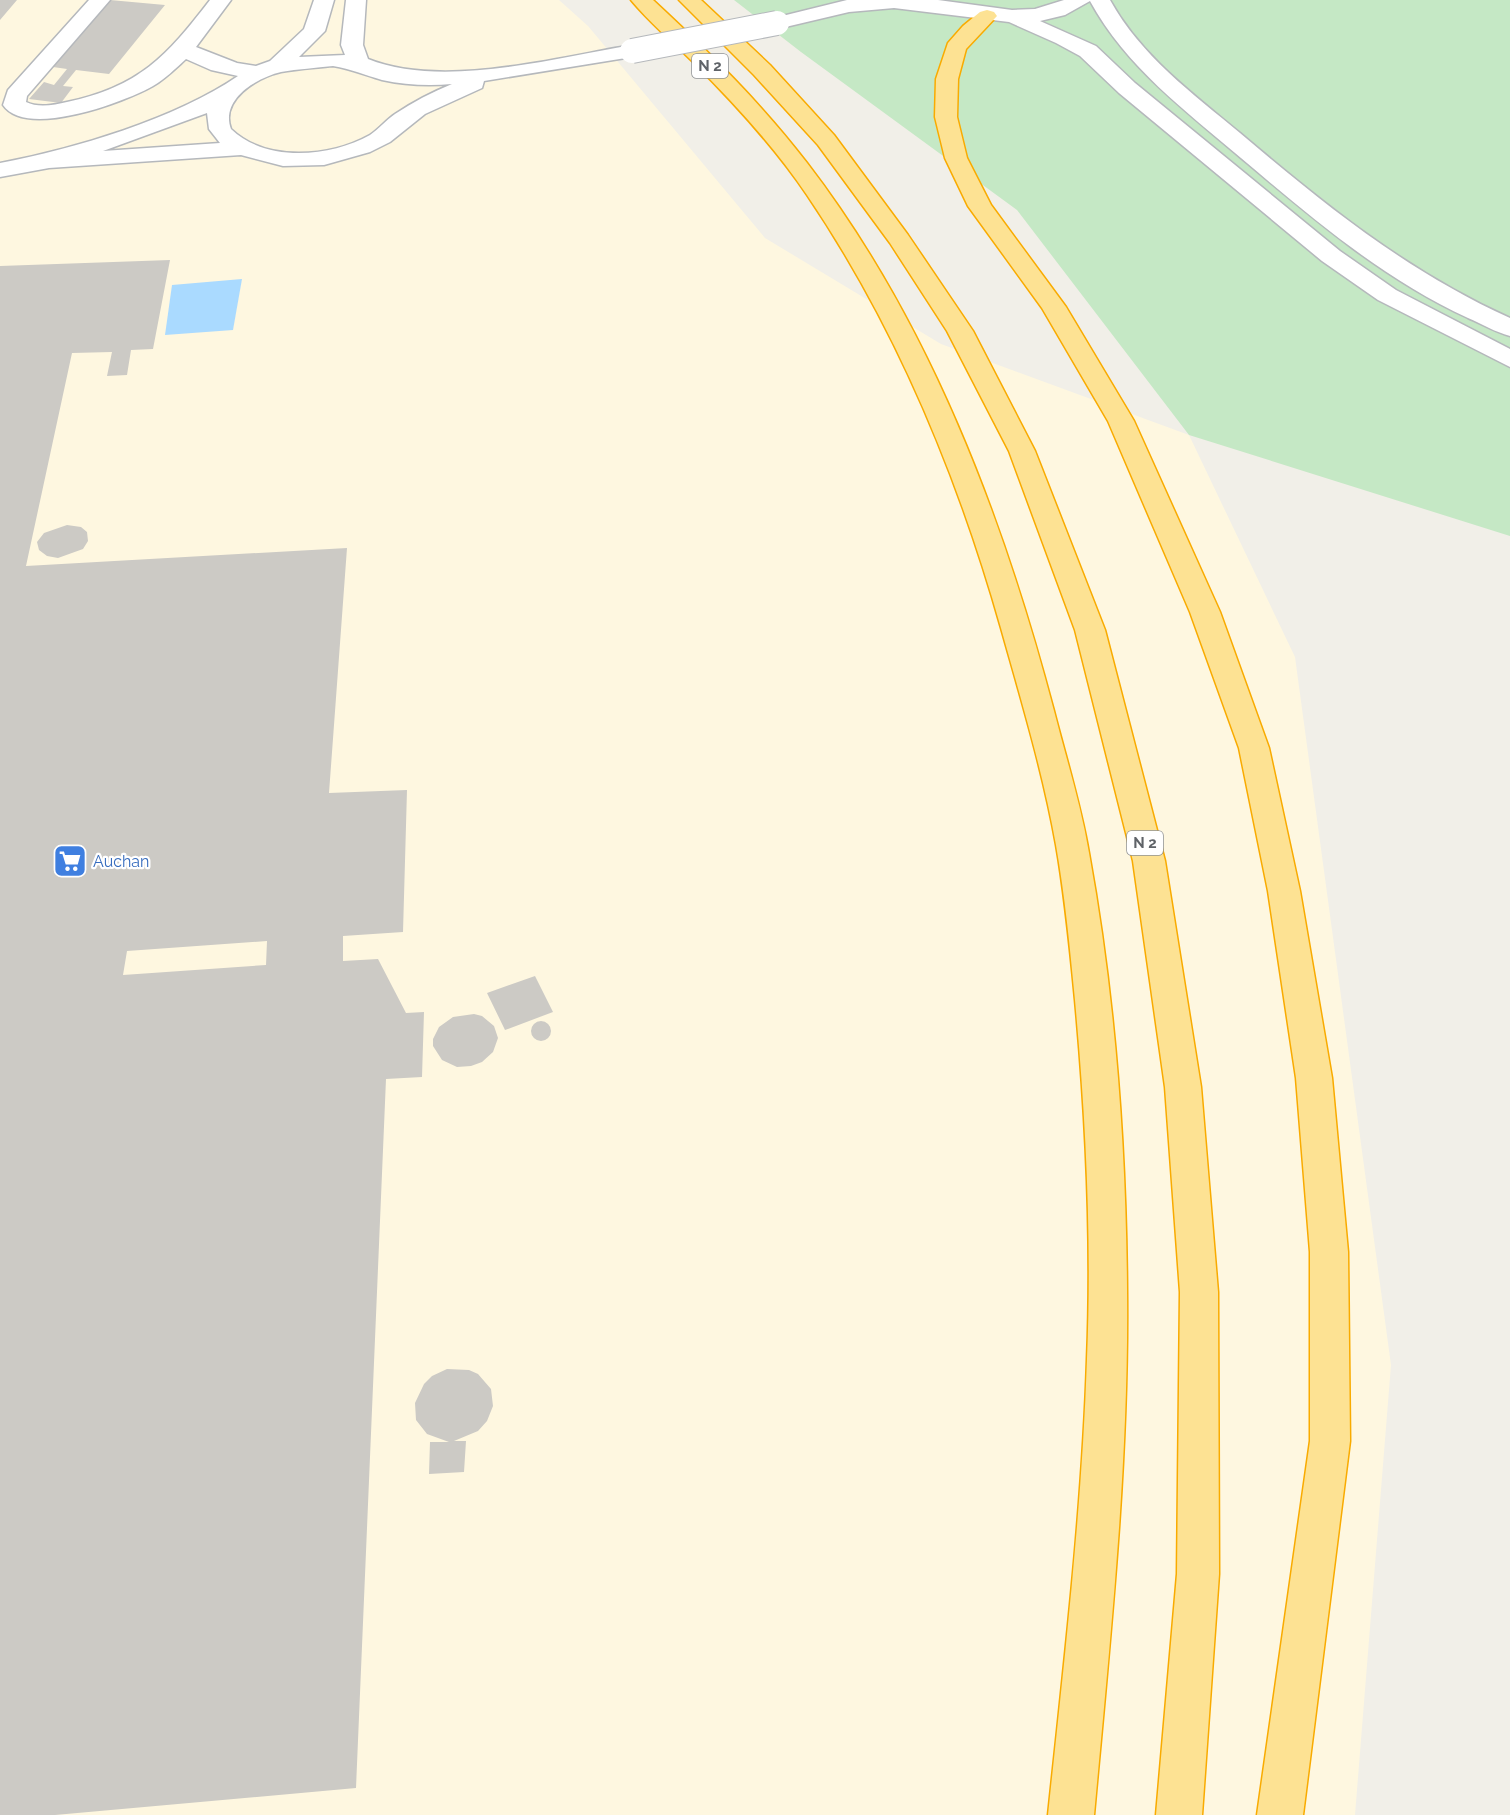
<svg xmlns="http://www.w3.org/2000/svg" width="1510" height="1815" font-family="Raleway,sans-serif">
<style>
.commercial{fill:#fef7e0}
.green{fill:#c5e8c5}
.water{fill:#aadaff}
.building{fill:#cccac5;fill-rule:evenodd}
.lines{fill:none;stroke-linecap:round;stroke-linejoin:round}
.minor-casing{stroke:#b5b8bc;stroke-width:3}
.highway-casing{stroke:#f9ab00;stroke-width:3}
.minor{fill:#fff;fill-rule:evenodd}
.highway{fill:#fde293;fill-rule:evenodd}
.minor-bridge-casing{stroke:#b5b8bc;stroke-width:26;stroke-linecap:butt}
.minor-bridge{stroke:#fff;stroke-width:24}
.labels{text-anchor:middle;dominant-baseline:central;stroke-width:4.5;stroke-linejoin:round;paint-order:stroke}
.shield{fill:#fff;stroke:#8f9295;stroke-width:1.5}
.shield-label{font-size:15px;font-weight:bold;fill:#5f6368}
.shop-label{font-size:16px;fill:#366cbe;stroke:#fff;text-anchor:start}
</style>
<rect width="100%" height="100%" fill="#f1efe8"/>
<path class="commercial" d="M0,0H559L588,26L765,238L941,344L1189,435L1295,657L1391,1365L1355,1815H0Z"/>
<path class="green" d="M734,0H1510V536L1189,435L1017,210L801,52Z"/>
<path class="water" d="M242,279L233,330L165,335L172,285Z"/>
<path class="building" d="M0,0H17L0,20Z
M110,0L165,5L109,74L76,70L63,86L73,87L61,103L29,99L44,82L54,85L67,69L53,67L77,39H74L76,36H79Z
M170,260L153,349L131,350L127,375L107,376L112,352L72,353L26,566L347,548L329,793L407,790L403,932L343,936V961L378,959L406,1013L424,1012L422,1077L386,1079L356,1788L55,1815H0V266ZM267,941L266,965L123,975L127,951Z
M67,525L81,527L87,532L88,541L83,549L58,558L47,556L39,550L37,542L44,533Z
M535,976L553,1012L505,1030L487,993Z
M474,1014L482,1016L494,1026L498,1038L493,1052L482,1062L471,1066L457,1067L442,1060L433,1046V1039L439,1027L453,1017Z
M531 1031a10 10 0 1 1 20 0a10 10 0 1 1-20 0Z
M447,1369L469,1370L478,1374L491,1389L493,1406L487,1421L478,1431L454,1441H466L464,1472L429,1474L430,1442H449L427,1434L416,1420L415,1403L424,1384L432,1376Z"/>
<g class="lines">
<g class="minor-casing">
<path id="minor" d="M89,0H110L27,96L26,102C38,108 54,105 67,102C139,87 167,56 210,0H231L196,47L237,63L256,66L270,61L304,29L314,0H334L325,31L299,57L345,55L341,45L346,0H366L363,45L368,59C442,89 555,58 632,45L640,46L643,51L640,56L632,57L484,81L482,88L425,114L390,142L370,152L324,165L283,166L241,155L49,168L0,177V163C74,149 175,119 238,76L211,70L186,59C175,69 165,79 153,86C125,102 26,139 3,105L8,90ZM333,66C351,69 365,75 382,80C404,85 430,86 452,84C432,92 413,102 395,114C386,120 379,129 370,135C330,157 267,163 231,129C220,100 256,78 281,72C298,69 316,68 333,66ZM207,113L209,129L220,143L103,151Z
M847,0H938L1012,10L1035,9L1064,0H1110C1141,56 1192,93 1240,133C1325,205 1408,272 1510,318V336C1495,332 1482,324 1468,318C1383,279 1312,218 1241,158C1186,111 1126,67 1090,1L1065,15L1040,21L1096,46L1135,83L1340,251L1396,290L1510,349V367L1378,300L1322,261L1119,93L1080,56L1056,43L1009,22L894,8L849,12L777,29L770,27L766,23L770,19Z"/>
</g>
<g class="highway-casing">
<path id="highway" d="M631,0H653C708,51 761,103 807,163C930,323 1003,518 1054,711C1066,758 1081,805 1089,853C1115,996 1126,1144 1127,1290C1129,1465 1110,1640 1094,1815H1048C1064,1663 1082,1512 1087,1359C1092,1239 1086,1119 1075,1000C1070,948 1065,896 1056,845C1043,772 1021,699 1001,628C958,476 896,326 807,195C774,146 734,103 693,62C672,41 649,22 631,0Z
M679,0H701L770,65L834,135L908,235L973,331L1035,451L1105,630L1165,861L1201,1087L1218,1292L1219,1574L1202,1815H1156L1177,1574L1180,1292L1165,1087L1133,861L1075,630L1009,451L947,331L890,243L818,145L754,75Z
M987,10L994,12L997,16L966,49L958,79L957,117L967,158L991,205L1066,307L1134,421L1220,612L1269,748L1300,891L1332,1078L1348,1252L1350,1441L1303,1815H1257L1310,1441V1252L1296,1078L1268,891L1239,748L1190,612L1108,421L1042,308L968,206L945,158L935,117L936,79L948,43L963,26L980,12Z"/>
</g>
<use href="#minor" class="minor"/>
<use href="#highway" class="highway"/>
<g class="minor-bridge-casing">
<path id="minor-bridge" d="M632,51L777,23"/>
</g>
<use href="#minor-bridge" class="minor-bridge"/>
</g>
<defs>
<g id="supermarket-square" transform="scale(1.725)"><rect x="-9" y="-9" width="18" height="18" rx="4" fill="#3f7fe0" stroke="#fff"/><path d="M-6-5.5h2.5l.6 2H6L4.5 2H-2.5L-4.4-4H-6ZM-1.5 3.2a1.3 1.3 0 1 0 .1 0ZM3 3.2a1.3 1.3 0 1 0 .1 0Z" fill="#fff"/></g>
</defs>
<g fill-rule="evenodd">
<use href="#supermarket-square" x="70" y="861"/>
</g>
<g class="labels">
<g class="shield">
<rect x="692" y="54" width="36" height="24" rx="4.5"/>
<rect x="1127" y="831" width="36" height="24" rx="4.5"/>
</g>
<g class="shield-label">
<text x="710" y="66">N 2</text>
<text x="1145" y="843">N 2</text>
</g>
<g class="shop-label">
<text x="93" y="861">Auchan</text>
</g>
</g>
</svg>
